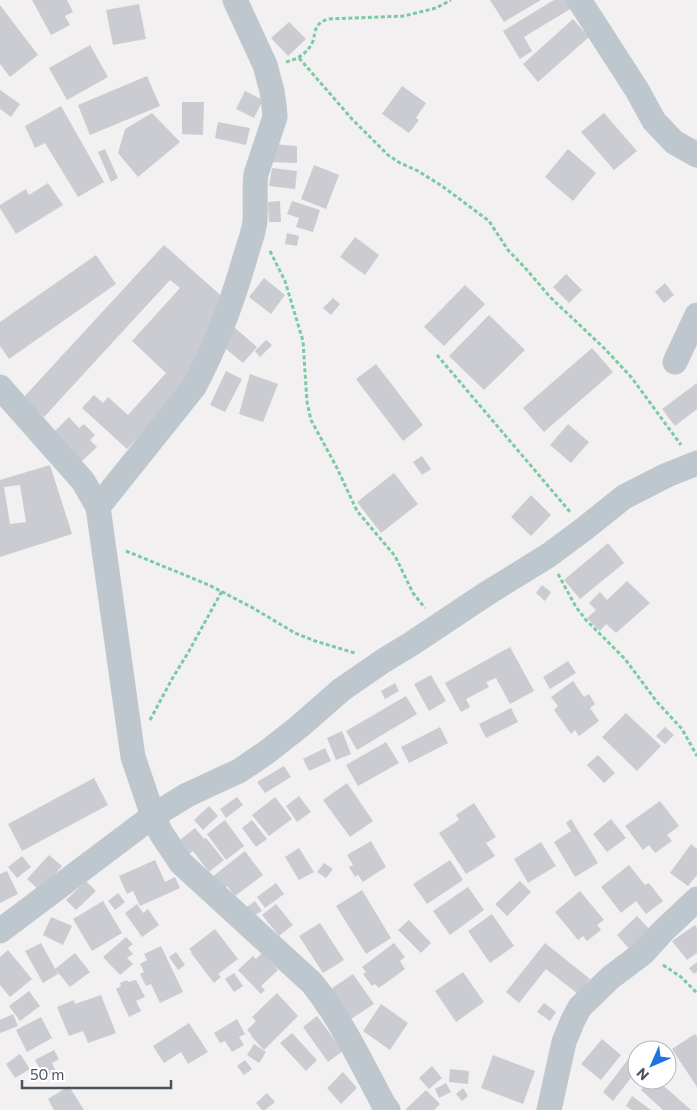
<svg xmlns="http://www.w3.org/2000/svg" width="697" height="1110" font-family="Commissioner,sans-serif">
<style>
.building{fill:#caccd2;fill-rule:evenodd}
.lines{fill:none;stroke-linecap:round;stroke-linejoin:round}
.path{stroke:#7acba3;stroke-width:3;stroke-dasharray:4 2.5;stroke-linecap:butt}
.minor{stroke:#bfc7ce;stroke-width:25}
</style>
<rect width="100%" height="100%" fill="#f2f0f0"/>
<path class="building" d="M32,0H67L73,12L65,16L70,25L51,35Z
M490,0H541L504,22Z
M554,0H568L572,8L524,37L532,51L520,59L503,31Z
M139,4L146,39L113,45L106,10Z
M0,5L38,55L10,77L0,64Z
M573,19L589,37L538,82L523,64Z
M289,22L306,39L288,56L271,38Z
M90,45L108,77L67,100L49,68Z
M147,76L160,106L90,135L78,105Z
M402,86L426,103L416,118L419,120L409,133L382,114Z
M0,90L20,104L11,117L0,109Z
M245,91L263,100L254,118L236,109Z
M182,102H204L203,135L182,134Z
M61,106L104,182L78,197L45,143L35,148L25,126Z
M152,113L180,142L138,177L118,153L125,129Z
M604,113L637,151L614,170L581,132Z
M218,122L250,128L246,145L215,138Z
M271,144L297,146V163L270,162Z
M105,149L118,178L111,182L98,152Z
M568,149L596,173L573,201L545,177Z
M314,165L339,175L326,209L301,199Z
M272,168L297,171L295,189L269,186Z
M48,183L63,205L16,234L0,208V205L26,189L29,195Z
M280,201L281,222H269L268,202Z
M292,201L320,210L313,232L296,227L299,218L287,214Z
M287,233L299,236L297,246L285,244Z
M355,237L379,255L365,275L340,257Z
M164,245L227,301L201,370L127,449L82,408L94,395L103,403L108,397L128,415L166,373L132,341L180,288L170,280L44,417L23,398Z
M96,255L116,284L9,359L0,346V322Z
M566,274L582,290L569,303L553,287Z
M264,278L285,295L271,314L249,297Z
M665,283L674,295L664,303L655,292Z
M465,285L485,304L444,346L424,327Z
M333,298L340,304L331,315L323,308Z
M489,315L525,350L484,390L449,356Z
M234,327L257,347L243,363L220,344Z
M266,340L272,345L260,357L255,351Z
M592,348L613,372L544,432L523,408Z
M376,364L423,425L403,441L356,379Z
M226,371L242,379L225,412L210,405Z
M250,374L278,384L263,422L239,414Z
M697,383V409L675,426L662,409Z
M69,417L79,428L84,424L95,435L90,440L97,447L82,461L47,439Z
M568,424L589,442L571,463L550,445Z
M422,456L431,469L422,475L413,462Z
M50,465L72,534L0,557V480ZM20,485L26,522L10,524L4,487Z
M394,473L418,504L381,533L357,502Z
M531,495L551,515L531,536L511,517Z
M608,543L624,563L580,599L564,580Z
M627,581L650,603L616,633L606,624L600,631L587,618L596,610L589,603L600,592L607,600Z
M542,585L551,592L545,601L536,593Z
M510,647L534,691L510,704L496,678L486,682L489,687L466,699L470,707L461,712L445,683Z
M568,661L576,673L550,689L543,677Z
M431,675L446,701L429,711L414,684Z
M573,681L584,697L589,694L595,704L590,708L599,721L579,736L575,730L571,734L554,710L558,706L551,697Z
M395,683L399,691L385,699L381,691Z
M406,696L417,714L357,750L346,731Z
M511,708L518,722L486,738L479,724Z
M626,713L661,746L637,771L602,737Z
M440,727L448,743L409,763L401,747Z
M665,727L674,735L665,744L656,736Z
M342,731L351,754L336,760L327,738Z
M386,742L399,763L358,786L346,765Z
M325,748L331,761L309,771L303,759Z
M598,755L615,773L604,783L587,765Z
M284,766L291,777L265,793L257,782Z
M94,778L108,805L22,851L8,824Z
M347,783L373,821L350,837L323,800Z
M299,796L311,812L297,822L286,806Z
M237,797L243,805L226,818L220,809Z
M275,797L292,819L269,836L252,815Z
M660,801L679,826L667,835L672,841L655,853L649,845L643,850L625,826Z
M474,803L496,837L486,843L495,856L466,874L439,833L459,820L456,815Z
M209,806L218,816L203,830L194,820Z
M571,819L598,863L575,877L554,842L571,831L566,823Z
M611,819L626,838L607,852L593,834Z
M225,820L244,846L226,860L207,834Z
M252,820L267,839L256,847L242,828Z
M195,828L204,839L206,838L224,860L209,872L193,851L185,857L175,844Z
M371,841L386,867L363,882L358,875L355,877L349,867L353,865L347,855Z
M541,842L556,866L528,883L514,859Z
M691,844L697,849V875L688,886L670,873Z
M299,848L314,872L299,880L285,857Z
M245,851L263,875L235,896L227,886L222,890L212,877Z
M49,855L62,866L40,891L27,879Z
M22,856L31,867L17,878L8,867Z
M155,860L165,882L175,877L180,888L140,906L133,891L127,894L119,876Z
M450,860L463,880L427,904L413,884Z
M324,863L333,869L326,878L317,872Z
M629,865L645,885L649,883L663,901L646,914L636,901L621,913L601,887Z
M7,871L18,894L0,903V874Z
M86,881L96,891L76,910L66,900Z
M520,881L531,892L507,916L495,904Z
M276,883L284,894L265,908L257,897Z
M468,887L484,910L450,935L433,911Z
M362,890L391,938L366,954L336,906Z
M580,891L604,920L597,925L601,930L587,941L583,936L578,940L555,912Z
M118,893L125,902L115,910L108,901Z
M103,901L122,933L92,951L73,919Z
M255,901L262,911L250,918L244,909Z
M137,904L143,913L148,909L159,925L142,937L125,913Z
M276,904L293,925L279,936L262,915Z
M492,914L514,946L490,963L468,931Z
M637,916L653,933L632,952L617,935Z
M51,917L72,926L63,945L43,935Z
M409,920L431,943L421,953L398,930Z
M320,923L344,960L323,973L299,936Z
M695,925L697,928V953L687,960L672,941Z
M215,929L238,959L218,974L221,977L214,983L191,953L192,952L189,949Z
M126,937L133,944L128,948L133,954L127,958L133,964L120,975L103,957Z
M41,943L58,974L43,983L25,951Z
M394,943L405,957L400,961L405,969L379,988L375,984L372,986L363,974L366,972L362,967Z
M545,943L590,979L578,994L546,969L519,1003L506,992Z
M161,946L183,992L160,1003L151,984L146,986L140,974L144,972L140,964L147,960L144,954Z
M8,950L32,979L10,997L0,985V957Z
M176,952L185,965L178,970L169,957Z
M75,953L90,972L70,987L55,969Z
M262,953L278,970L261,986L265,990L261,994L238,970L253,956L256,959Z
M697,962V972L694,974L689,968Z
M463,972L484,1002L456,1022L435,991Z
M234,973L243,986L234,992L225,979Z
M353,974L374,1004L348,1021L328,991Z
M127,980L128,982L136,980L145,997L136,1001L141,1011L129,1017L116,989L121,986L120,983Z
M29,991L40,1006L20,1021L9,1006Z
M277,993L298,1016L264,1050L251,1036L252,1035L247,1030L256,1021L252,1017Z
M101,995L116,1033L88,1043L83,1031L69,1036L57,1007L74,1000L75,1004Z
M544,1003L556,1012L550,1021L537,1012Z
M381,1004L408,1023L390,1050L363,1031Z
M13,1014L18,1026L0,1033V1020Z
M317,1016L343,1051L328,1062L303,1027Z
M41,1017L52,1038L27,1052L16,1030Z
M237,1019L245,1034L239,1037L244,1045L232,1052L225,1041L220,1043L214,1033Z
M189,1023L208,1052L188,1064L181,1052L164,1063L153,1046Z
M292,1033L317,1060L306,1071L280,1043Z
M695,1034L697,1037V1087L672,1049Z
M602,1039L621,1055L601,1080L581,1064Z
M254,1044L266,1052L259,1063L247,1055Z
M54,1050L59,1059L52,1063L56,1071L45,1077L35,1060Z
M20,1054L30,1069L15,1078L6,1064Z
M493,1055L535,1071L523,1104L481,1088Z
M630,1057L637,1063V1070L613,1101L603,1092Z
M245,1060L252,1069L244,1075L237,1066Z
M432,1066L442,1078L429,1089L419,1078Z
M450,1069L469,1071L468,1084L449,1082Z
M343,1072L357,1088L341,1104L327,1088Z
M650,1080H657L691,1110H663L641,1090Z
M446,1083L451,1092L439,1098L435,1089Z
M69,1086L84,1110H54L48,1099Z
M463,1088L468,1096L462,1101L456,1094Z
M426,1090L440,1104L434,1110H407L406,1109Z
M267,1093L275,1102L265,1110H262L256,1103Z
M632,1096L651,1110H632L626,1106Z"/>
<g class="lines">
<path class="path" d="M299,58L352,119L388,155L400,163L418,171L442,186L489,221L508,250L527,270L550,297L605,349L632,378L681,445
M286,62C298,59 308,53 313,41C316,30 314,24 328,19L404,16L436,8L451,0
M270,251L285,281L303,341L307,402L311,420L336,466L357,511L395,556L413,593L425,608
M437,355L571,513
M126,551L209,585L253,608L295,633L315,641L355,653
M558,574L576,607L586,620L625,659L657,702L682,729L697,756
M150,720L172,679L189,651L222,591
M663,965L681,977L697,993"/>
<path class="minor" d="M579,0L637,90L654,121L674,142L697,155
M675,362L697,315
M0,387L83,481L98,507L133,757L153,816L161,833L181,863L312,983C341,1019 362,1064 384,1105L388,1110
M98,507L194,387C216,346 232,303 245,258C248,246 254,233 255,221C256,205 254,190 256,174L275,117L274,106L272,91L265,65L235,0
M0,931L153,816L187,795L239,771L267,752L300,726L341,690L383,661L411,644L486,594L549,555L584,529L624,497L667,475L697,463
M549,1110L564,1042L573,1020L580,1007L610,978L643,953L663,931L697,899"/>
</g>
<g transform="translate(652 1065) rotate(225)"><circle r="24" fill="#ffffff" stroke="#b6babe"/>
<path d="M0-4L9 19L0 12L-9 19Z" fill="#2072dd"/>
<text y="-8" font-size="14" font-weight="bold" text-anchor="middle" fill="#49535d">N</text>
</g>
<path d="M22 1080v8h149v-8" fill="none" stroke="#49535d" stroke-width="2.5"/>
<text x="30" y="1080" font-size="15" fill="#49535d" stroke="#ffffff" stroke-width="4" paint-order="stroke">50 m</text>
</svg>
